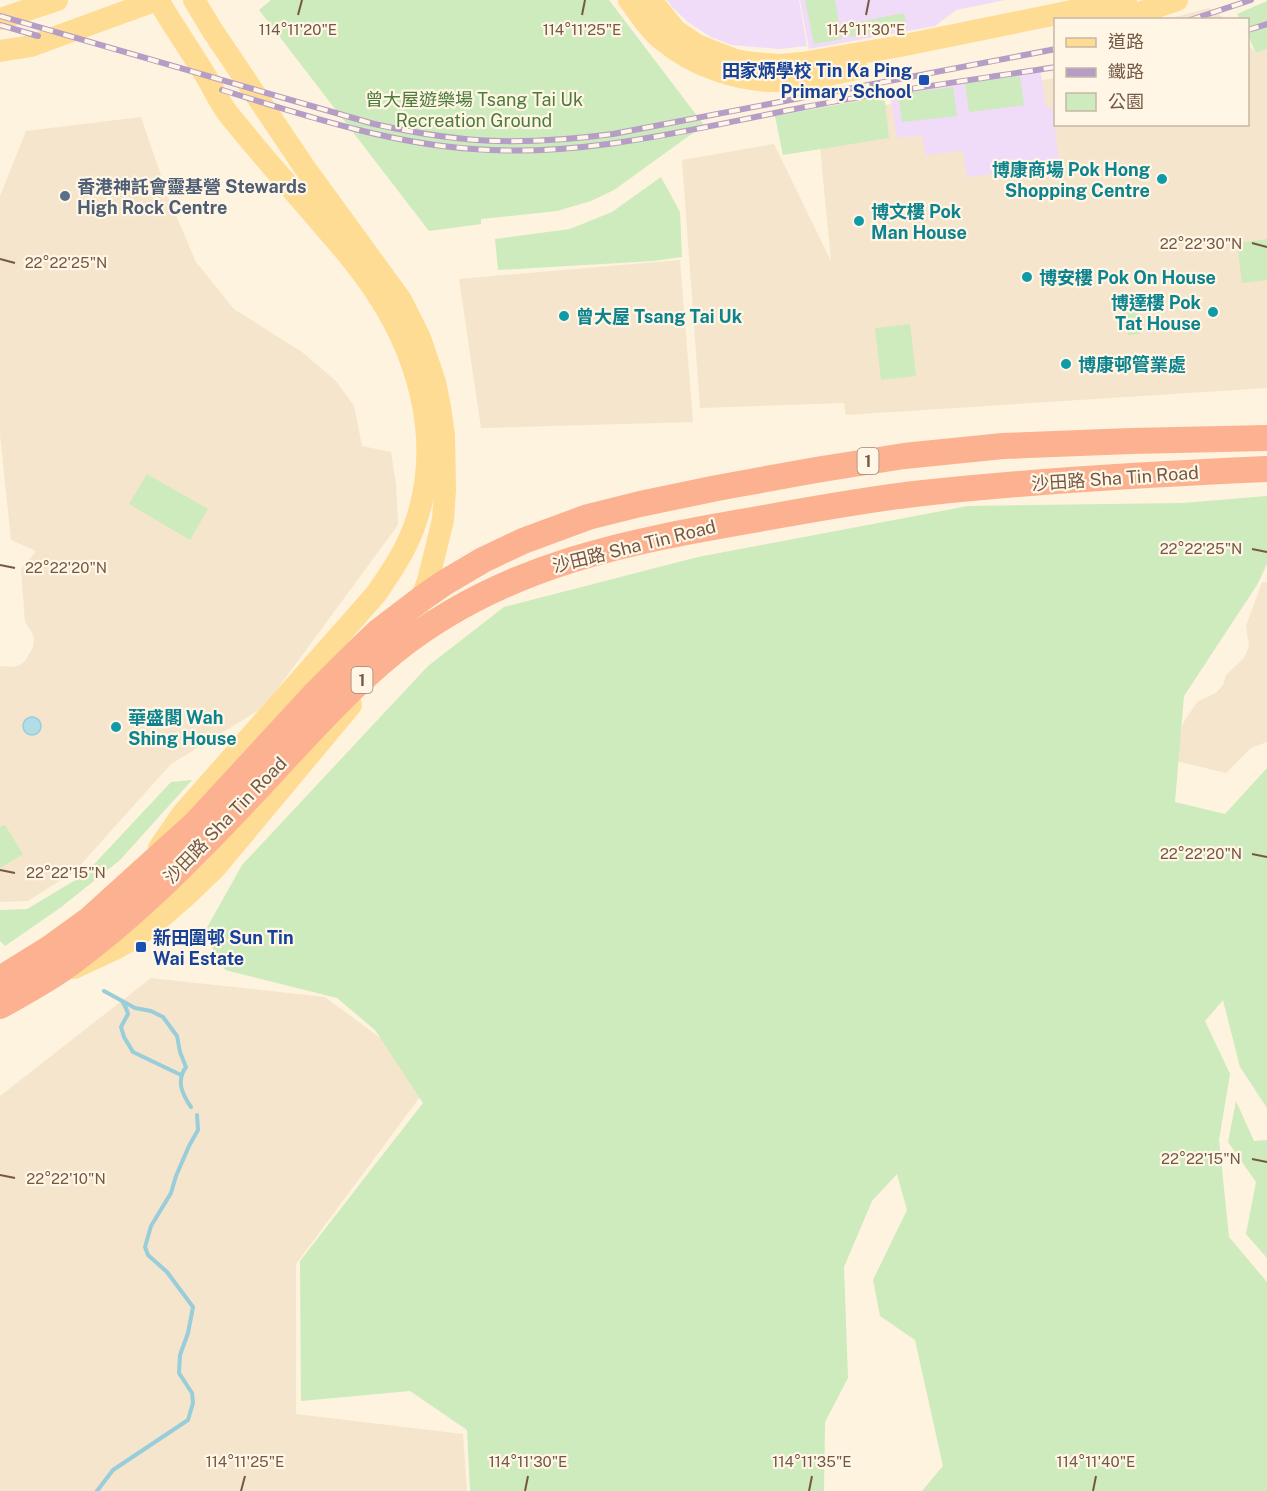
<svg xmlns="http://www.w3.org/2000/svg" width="1267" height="1491" font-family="'Public Sans','Noto Sans TC',sans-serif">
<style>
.residential{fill:#f5e5cc}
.education{fill:#f0dbf9}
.green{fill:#cdebbc}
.water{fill:#b2dde7;stroke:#98cdda;stroke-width:1.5}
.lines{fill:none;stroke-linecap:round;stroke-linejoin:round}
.stream{stroke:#98cdda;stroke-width:4}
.major{stroke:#ffdc93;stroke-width:22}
.highway{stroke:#fcb191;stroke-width:26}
.rail-casing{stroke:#b59dc6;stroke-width:6}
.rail{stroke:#fff6e5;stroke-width:4;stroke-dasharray:11;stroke-linecap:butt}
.ticks{fill:none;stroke:#745845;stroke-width:2}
.transit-dot{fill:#1a4fb4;stroke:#fff6e5;stroke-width:2}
.culture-dot{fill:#0f9aa8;stroke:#fff6e5;stroke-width:2}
.service-dot{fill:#5c6f8a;stroke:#fff6e5;stroke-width:2}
.labels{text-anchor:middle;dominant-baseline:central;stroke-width:4.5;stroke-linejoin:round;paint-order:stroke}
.shield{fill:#fff6e5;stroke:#9e8775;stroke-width:1.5}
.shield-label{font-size:16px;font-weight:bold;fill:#745845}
.transit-label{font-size:18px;font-weight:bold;fill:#164399;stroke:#fff6e5;text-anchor:end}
.park-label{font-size:18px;fill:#4c7b3c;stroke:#fff6e5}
.culture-label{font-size:18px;font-weight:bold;fill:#0d838f;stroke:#fff6e5;text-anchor:start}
.service-label{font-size:18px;font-weight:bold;fill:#4e5e75;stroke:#fff6e5;text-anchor:start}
.street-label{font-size:18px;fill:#745845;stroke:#fff6e5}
.ticks-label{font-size:15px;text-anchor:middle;fill:#745845;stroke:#fff6e5;stroke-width:4.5;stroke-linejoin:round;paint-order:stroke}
</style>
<rect width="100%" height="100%" fill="#fdf3de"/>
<path class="residential" d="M1209,8L1226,19H1168Z
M1248,44L1256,53L1267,49V388L846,415L844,403L700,408L682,160L774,144L831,261L817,116L1055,78L1056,124H1248Z
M141,117L169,199L196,262L234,309L302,352L336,381L354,406L362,446L391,452L396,484L398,525L264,707L171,764L75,871L28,901L0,902V666L12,667L20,665L26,660L33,647L34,639L32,632L25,622L21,569L36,551L11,540L0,435V196L26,131Z
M680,260L693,422L481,428L459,279Z
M1262,582H1267V742L1251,748L1226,773L1168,759L1185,720L1197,702L1217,692L1223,685L1226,675L1244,658L1249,646L1246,626Z
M151,978L325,997L434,1078L296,1264V1414L463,1434L467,1491H0V1096Z"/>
<path class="education" d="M667,0H799L807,46L779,49L732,45L711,37L689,23L673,8Z
M800,0H1005L956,10L935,26L809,49Z
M1040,69L1046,108L1052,107L1060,166L967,177L963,151L925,155L922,135L897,138L890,95Z"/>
<path class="green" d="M271,0H609L704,125L614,190L591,201L557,211L481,219V224L429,231L259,10Z
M805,0H835L842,39L814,44Z
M1267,1V49L1256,53L1248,36V20L1240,19L1237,14Z
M904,13L907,27L850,37L848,24Z
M1020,76L1024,105L969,112L965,83Z
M953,87L957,116L902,122L898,94Z
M880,97L885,102L889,138L783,155L775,116Z
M661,177L680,212L682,257L653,261L498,270L495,239L570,229L612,212Z
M1267,239V280L1242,283L1237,243Z
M1136,307L1140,334L1128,335L1123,308Z
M910,324L916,376L881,380L875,328Z
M147,474L208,509L190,540L129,504Z
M1267,496V564L1257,585L1184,696L1175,802L1225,814L1267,768V1108L1240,1067L1223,1000L1205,1021L1230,1074L1219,1140L1229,1237L1267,1282V1491H922L943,1466L915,1340L880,1316L873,1280L907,1210L897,1174L872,1201L844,1267L848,1378L825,1422L824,1491H470L467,1430L410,1391L301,1401L300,1261L423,1103L375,1030L337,998L225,970L204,933L242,865L428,666L504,607L698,557L968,506L1183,503Z
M192,780L120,860L60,908L5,946L0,941V910L27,909L84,875L171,782Z
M5,825L23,854L0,868V827Z
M1236,1101L1254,1141L1267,1140V1258L1246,1234L1256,1182L1228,1142Z"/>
<path class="water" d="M23 726a9 9 0 1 1 18 0a9 9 0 1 1-18 0Z"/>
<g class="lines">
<path class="stream" d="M104,991L135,1008L151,1011L163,1017L177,1036L180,1052L186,1067C176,1081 182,1094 191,1107
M122,1001L126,1008L128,1014L121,1027L124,1037L133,1052L181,1075
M97,1491L113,1470L188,1420L193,1403L192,1393L179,1373L180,1355L188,1333L193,1307L167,1272L148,1255L145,1247L151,1226L171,1193L176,1176L189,1146L198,1130L197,1115"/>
<path class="major" d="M158,0C173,25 189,49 204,73C213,87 219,103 230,116C259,152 290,187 321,223C341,246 361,269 377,294C422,362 443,449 414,527C405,552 391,572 376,594L183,813L159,848
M194,0L212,30L305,168L401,300L420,338L435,382L440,407L444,435L445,490L443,520L428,581L415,615L390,652
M629,0C639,13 648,29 661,39C693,66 738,82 780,81C805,81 831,74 857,69
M651,0L676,31L697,45L735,60L753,63L779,65L802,63L895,47L1126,0
M0,19L57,0
M1107,19L1142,12L1177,0
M0,51L31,46L157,0
M74,968L117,948L133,939L155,923L186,896L216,867L351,705"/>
<path class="highway" d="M0,979L50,948L90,919L195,824L313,696L358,651L379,631L421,599L444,583L483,560L523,541L588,517L640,504L717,488L816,470L904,456L1003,446L1131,441L1267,438
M0,1006C23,993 46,981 68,965C130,920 185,865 238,809C290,755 337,698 395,651C505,563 631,541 764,518C814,509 864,500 914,494C1032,481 1149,474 1267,469"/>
<g class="rail-casing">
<path id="rail" d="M0,16L374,124C415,133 456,140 498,141C536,142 575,139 613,134L1056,49
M1190,20L1251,0
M0,25L38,36
M1248,30L1267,24
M222,90C304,115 386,143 473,149C585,158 696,128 805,107C888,91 972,80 1056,67"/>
</g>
<use href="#rail" class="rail"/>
</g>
<path class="ticks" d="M298,15L302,0M582,15L585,0M866,15L869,0M1252,243L1267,247M0,259L15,263M1252,549L1267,552M0,565L15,568M1252,854L1267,857M0,870L15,873M1252,1159L1267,1162M0,1175L15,1178M241,1491L245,1476M525,1491L528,1476M809,1491L812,1476M1093,1491L1096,1476"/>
<g class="transit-dot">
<rect x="918" y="74" width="12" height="12" rx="3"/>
<rect x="135" y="941" width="12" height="12" rx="3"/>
</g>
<g class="culture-dot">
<circle cx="1162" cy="179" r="6"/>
<circle cx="859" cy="221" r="6"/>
<circle cx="1027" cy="277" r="6"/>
<circle cx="1213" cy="312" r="6"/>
<circle cx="564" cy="316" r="6"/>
<circle cx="1066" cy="364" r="6"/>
<circle cx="116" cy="727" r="6"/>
</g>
<circle class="service-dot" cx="65" cy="196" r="6"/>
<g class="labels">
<g class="shield">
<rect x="857.5" y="448" width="21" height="26" rx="4.5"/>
<rect x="351.5" y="667" width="21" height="26" rx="4.5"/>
</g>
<g class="shield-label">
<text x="868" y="461">1</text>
<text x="362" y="680">1</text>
</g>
<g class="transit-label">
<text x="912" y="70">田家炳學校 Tin Ka Ping<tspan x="912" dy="21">Primary School</tspan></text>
<text x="153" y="937" text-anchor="start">新田圍邨 Sun Tin<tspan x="153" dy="21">Wai Estate</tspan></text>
</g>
<g class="park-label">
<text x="474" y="99">曾大屋遊樂場 Tsang Tai Uk<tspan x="474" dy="21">Recreation Ground</tspan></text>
</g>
<g class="culture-label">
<text x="1150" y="169" text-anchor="end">博康商場 Pok Hong<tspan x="1150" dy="21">Shopping Centre</tspan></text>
<text x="871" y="211">博文樓 Pok<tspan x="871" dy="21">Man House</tspan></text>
<text x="1039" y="277">博安樓 Pok On House</text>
<text x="1201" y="302" text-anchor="end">博達樓 Pok<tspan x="1201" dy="21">Tat House</tspan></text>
<text x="576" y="316">曾大屋 Tsang Tai Uk</text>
<text x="1078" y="364">博康邨管業處</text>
<text x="128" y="717">華盛閣 Wah<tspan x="128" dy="21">Shing House</tspan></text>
</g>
<g class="service-label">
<text x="77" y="186">香港神託會靈基營 Stewards<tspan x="77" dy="21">High Rock Centre</tspan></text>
</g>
<g class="street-label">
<text transform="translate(1115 478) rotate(-4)">沙田路 Sha Tin Road</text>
<text transform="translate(634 546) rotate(-14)">沙田路 Sha Tin Road</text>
<text transform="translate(225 820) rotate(-46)">沙田路 Sha Tin Road</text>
</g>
</g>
<g class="ticks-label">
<text x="298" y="35">114°11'20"E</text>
<text x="582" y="35">114°11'25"E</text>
<text x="866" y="35">114°11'30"E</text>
<text x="1201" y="249">22°22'30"N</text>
<text x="66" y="268">22°22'25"N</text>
<text x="1201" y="554">22°22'25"N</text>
<text x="66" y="573">22°22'20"N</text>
<text x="1201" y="859">22°22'20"N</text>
<text x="66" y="878">22°22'15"N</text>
<text x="1201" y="1164">22°22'15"N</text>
<text x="66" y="1184">22°22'10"N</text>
<text x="245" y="1467">114°11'25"E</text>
<text x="528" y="1467">114°11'30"E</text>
<text x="812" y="1467">114°11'35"E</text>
<text x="1096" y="1467">114°11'40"E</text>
</g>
<rect x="1054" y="18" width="195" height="108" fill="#fff6e5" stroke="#c7b7a5" stroke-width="1.5"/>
<rect x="1066" y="38" width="30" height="9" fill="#ffdc93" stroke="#c7b7a5" stroke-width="1.5"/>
<text x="1108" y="48" font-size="18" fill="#745845">道路</text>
<rect x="1066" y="68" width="30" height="9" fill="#b59dc6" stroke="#c7b7a5" stroke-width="1.5"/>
<text x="1108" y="78" font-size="18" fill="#745845">鐵路</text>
<rect x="1066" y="93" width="30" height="18" fill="#cdebbc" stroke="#c7b7a5" stroke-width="1.5"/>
<text x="1108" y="108" font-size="18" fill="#745845">公園</text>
</svg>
